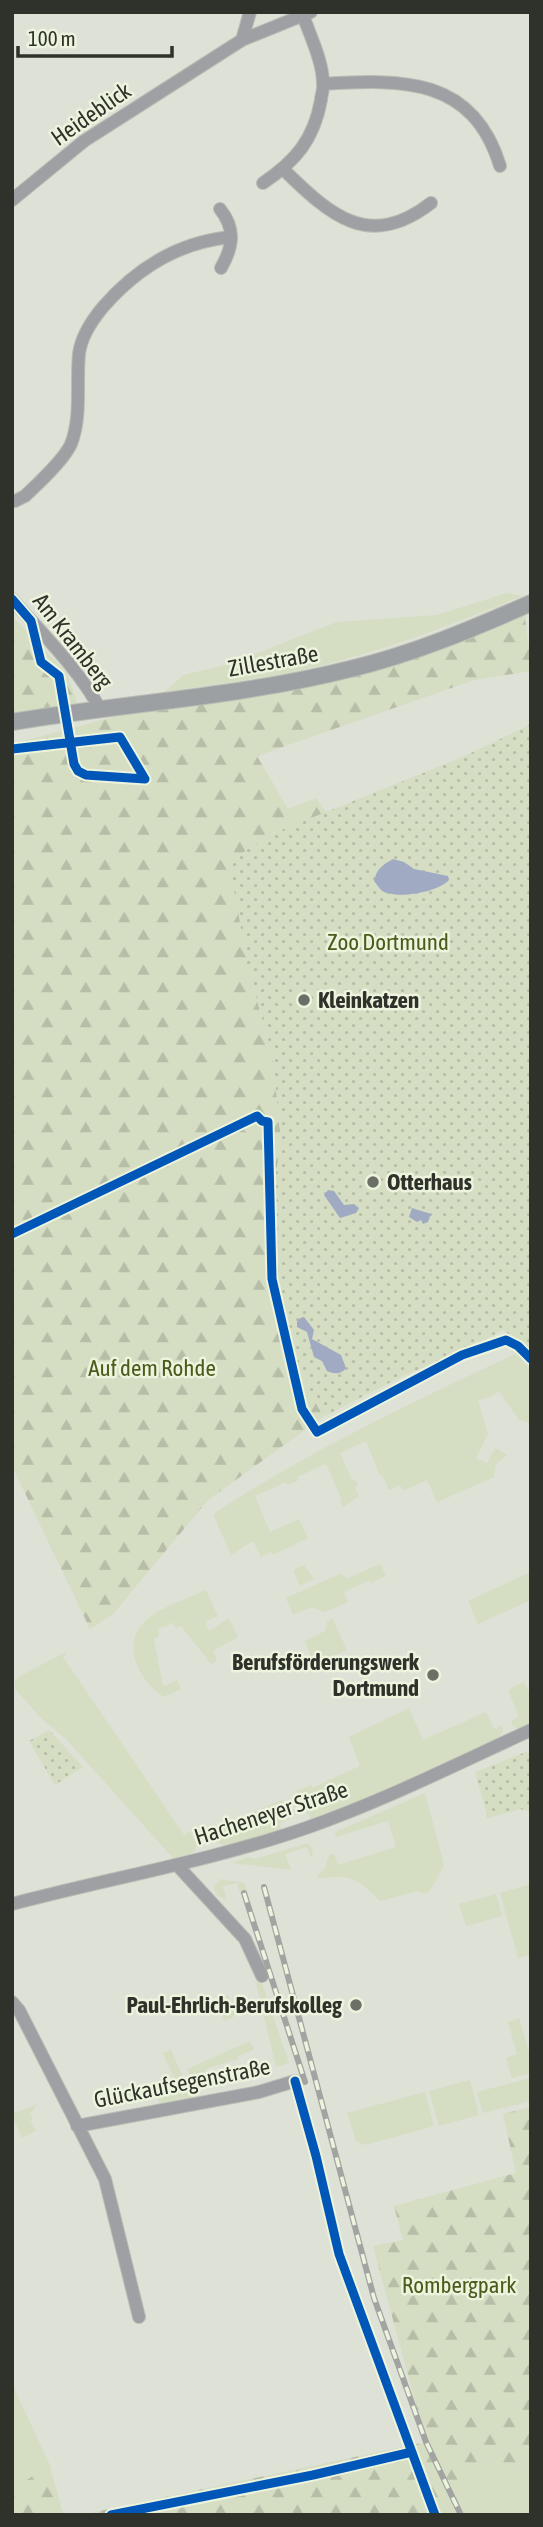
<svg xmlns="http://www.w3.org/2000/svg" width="543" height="2527" font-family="'Asap Condensed',sans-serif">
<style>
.green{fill:#d5ddc3}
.forest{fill:url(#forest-firs)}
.park{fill:url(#park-dots)}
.water{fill:#a0abc3}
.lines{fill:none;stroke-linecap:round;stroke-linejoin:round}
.street-casing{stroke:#babdb4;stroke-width:14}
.secondary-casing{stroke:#babdb4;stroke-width:18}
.street{stroke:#9ea0a4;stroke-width:12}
.secondary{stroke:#9da0a2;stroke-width:16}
.rail-casing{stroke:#a2a4a1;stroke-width:6}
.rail{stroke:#ecf4de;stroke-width:3.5;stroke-dasharray:10;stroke-linecap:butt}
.cycleway-casing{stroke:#ecf4de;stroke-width:13}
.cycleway{stroke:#0057b8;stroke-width:9}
.poi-dot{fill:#6c6f66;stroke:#ecf4de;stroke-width:2.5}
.labels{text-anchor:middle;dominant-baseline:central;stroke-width:5;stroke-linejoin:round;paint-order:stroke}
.street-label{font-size:23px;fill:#2f322a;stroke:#ecf4de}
.park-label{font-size:23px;fill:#4a5b1b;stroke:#ecf4de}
.poi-label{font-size:23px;font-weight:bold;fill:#2f322a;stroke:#ecf4de;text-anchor:start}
</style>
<defs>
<pattern id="forest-firs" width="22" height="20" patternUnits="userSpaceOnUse" patternTransform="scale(1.75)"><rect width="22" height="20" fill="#d5ddc3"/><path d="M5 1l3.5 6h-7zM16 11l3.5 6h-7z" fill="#b7bea8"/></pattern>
<pattern id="park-dots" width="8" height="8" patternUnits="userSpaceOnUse" patternTransform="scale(1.75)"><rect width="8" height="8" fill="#d5ddc3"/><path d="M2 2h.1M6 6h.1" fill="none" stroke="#b7bea8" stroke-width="1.8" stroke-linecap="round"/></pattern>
</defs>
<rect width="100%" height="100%" fill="#dee1d6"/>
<path class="green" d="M507,593L522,596C449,626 376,654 298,671C255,680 209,685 165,692L183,675L230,664L337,622L437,615Z
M517,1353L531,1371V1423L519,1420L499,1391L490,1397L478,1400L488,1434L476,1458L487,1463L495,1448L507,1455L496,1464L494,1477L437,1502L427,1480L403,1491L400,1485L389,1490L382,1475L380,1476L366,1441L340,1453L352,1480L355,1479L358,1486L355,1488L359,1496L343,1507L340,1501L342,1500L326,1464L297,1477L299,1480L288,1485L286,1482L255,1496L270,1532L299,1519L308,1538L273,1555L271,1552L261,1557L253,1541L231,1555L213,1514C309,1451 413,1402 517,1353Z
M380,1564L386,1576L371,1583L370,1580L344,1592L348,1602L325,1612L311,1607L293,1615L286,1598L342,1573L346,1579Z
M304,1565L314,1579L300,1586L293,1570Z
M531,1572V1600L478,1624L468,1601Z
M206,1590L218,1616L205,1622L209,1631L229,1618L238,1637L213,1651L217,1661L211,1664L181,1626L176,1628L171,1622L168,1626L158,1628L159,1636L154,1639L162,1682L164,1686L177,1680L181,1689L164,1697C139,1680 119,1645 147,1619C163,1606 187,1599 206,1590Z
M332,1618L347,1650L314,1665L305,1641L325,1631L327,1622Z
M68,1651L63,1657L184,1835L190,1831L197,1845C195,1856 183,1856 173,1858L65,1738L42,1719L15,1689V1681L20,1676Z
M524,1682L531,1696V1724L519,1729L513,1726L511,1721L519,1717L508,1690Z
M409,1708L423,1740L486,1712L494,1729L502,1725L503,1731L498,1739L345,1807L311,1819L296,1792L311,1785L312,1788L360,1766L349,1737Z
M425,1793L444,1865L430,1891L424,1894L418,1891L380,1901C356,1877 353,1875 319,1878L317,1876L325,1868L329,1855L334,1854L338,1865L396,1847L388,1821L336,1837L335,1832Z
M282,1800L290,1818L280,1823L281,1831L226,1846L217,1843L209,1831Z
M308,1843L313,1851L311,1858L307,1847L285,1854L291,1870L232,1863L249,1857L255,1859Z
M220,1879L244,1883L247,1891L240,1893L237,1883L223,1886L227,1900C220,1897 214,1895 214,1887Z
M531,1884V1955L518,1958L500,1893Z
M496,1894L502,1916L466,1926L459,1904Z
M261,1980L289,2063L276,2067L256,1983Z
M228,1995L235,2016L225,2021L214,2003Z
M519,2018L531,2059L528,2061L531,2073L512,2078L506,2058L517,2054L508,2022Z
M250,2041L254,2050L238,2056V2059L209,2068L201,2075L192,2078L187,2069Z
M171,2050L192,2098L160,2104L156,2095L178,2087L163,2053Z
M531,2078V2101L483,2113L477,2092Z
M470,2080L479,2115L439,2126L429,2091Z
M425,2092L434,2126L365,2145L356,2141L347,2113Z
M37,2104L30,2114L33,2119L30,2122L36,2131L22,2138L12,2114Z
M12,2384L50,2465L17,2486H12Z
M468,2463L531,2465V2515H436Z"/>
<path class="forest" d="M525,615C526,634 531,651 531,671L474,680L257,756L288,809L316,798L327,813L274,833L248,968L273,1058L281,1141L273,1194L279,1255L280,1304L292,1354L323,1417L208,1500L113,1614L90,1629L12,1466V744L121,715L240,698L366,673Z
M12,616L67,673L77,703L12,715Z
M531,2107V2465L468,2463L436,2515H80L426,2442L373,2246L403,2240L394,2206L516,2173L503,2114Z
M50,2465L63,2515H12V2486H17Z"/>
<path class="park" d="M531,724V1350L503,1330L469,1348L401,1377L323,1417L292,1354L281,1304L273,1194L281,1141L273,1058L248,968L229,861L274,833L465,756Z
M49,1730L83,1767L55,1785L29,1741Z
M531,1750V1812L520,1809L488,1818L475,1772Z"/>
<path class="water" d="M393,859L404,862L414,869L448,876L449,880C437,893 394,900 381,890C380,889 375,882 374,881C377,869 382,865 393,859Z
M328,1190L334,1191L344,1205L354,1204L359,1208L356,1213L340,1218L324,1195Z
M412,1208L431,1214L428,1222L423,1224L421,1220L417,1222L409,1217Z
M304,1317L314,1330L312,1339L341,1355L346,1368C341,1375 334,1374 327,1371L322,1361L314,1357L307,1332L297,1327V1322L300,1318Z"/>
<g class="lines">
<g class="street-casing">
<path id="street" d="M242,40L250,12
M323,84C402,79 473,77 500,166
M284,170C330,215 369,251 431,203
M263,183C296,161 314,139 321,100C321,95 324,89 323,84C323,61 310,36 303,15
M12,200L84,141L242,40L311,12
M220,209C236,229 233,247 221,268
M15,501L25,496C37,485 65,458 71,444C82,416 76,383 79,354C81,337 93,319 103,307C137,268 179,242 231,237
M12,599C42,634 78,668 100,709
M177,1865L245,1939L262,1976
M12,1904C110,1878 211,1861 306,1828C383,1801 457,1764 531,1730
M12,2002L19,2010L105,2179L139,2317
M77,2126L259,2092L295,2081"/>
</g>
<g class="secondary-casing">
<path id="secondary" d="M12,722C125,703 239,697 350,669C413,654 472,629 531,603"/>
</g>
<use href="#street" class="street"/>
<use href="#secondary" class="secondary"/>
<g class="rail-casing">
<path id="rail" d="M264,1887L374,2298L426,2442L461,2515
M244,1893L305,2082"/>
</g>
<use href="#rail" class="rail"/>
<g class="cycleway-casing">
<path id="cycleway" d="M12,599L31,621L41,662L59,676L74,764L78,771L86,775L145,779
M12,749L120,737L145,779
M12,1234L257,1116L262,1121L268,1122L272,1279L302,1409L317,1432L462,1355L506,1340L518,1346L531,1359
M295,2081L316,2156L339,2254L435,2515
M111,2515L313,2475L412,2452"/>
</g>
<use href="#cycleway" class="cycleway"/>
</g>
<g class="poi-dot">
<circle cx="304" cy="1000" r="7"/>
<circle cx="373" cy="1182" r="7"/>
<circle cx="433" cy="1675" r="7"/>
<circle cx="356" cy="2005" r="7"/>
</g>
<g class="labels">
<g class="street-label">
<text transform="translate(91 114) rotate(-35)">Heideblick</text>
<text transform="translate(73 641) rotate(52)">Am Kramberg</text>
<text transform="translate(273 661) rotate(-10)">Zillestraße</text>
<text transform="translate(271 1813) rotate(-18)">Hacheneyer Straße</text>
<text transform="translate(182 2083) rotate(-11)">Glückaufsegenstraße</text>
</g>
<g class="park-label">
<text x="388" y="942">Zoo Dortmund</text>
<text x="152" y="1368">Auf dem Rohde</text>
<text x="459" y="2285">Rombergpark</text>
</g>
<g class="poi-label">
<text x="318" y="1000">Kleinkatzen</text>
<text x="387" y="1182">Otterhaus</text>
<text x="419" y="1662" text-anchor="end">Berufsförderungswerk<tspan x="419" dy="26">Dortmund</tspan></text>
<text x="342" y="2005" text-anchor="end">Paul-Ehrlich-Berufskolleg</text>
</g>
</g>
<rect width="543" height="2527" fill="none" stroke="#2f322a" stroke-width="28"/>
<path d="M18 46v10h154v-10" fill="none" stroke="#2f322a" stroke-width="3.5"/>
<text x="28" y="46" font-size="21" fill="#2f322a" stroke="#ecf4de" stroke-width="5" paint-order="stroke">100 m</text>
</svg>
